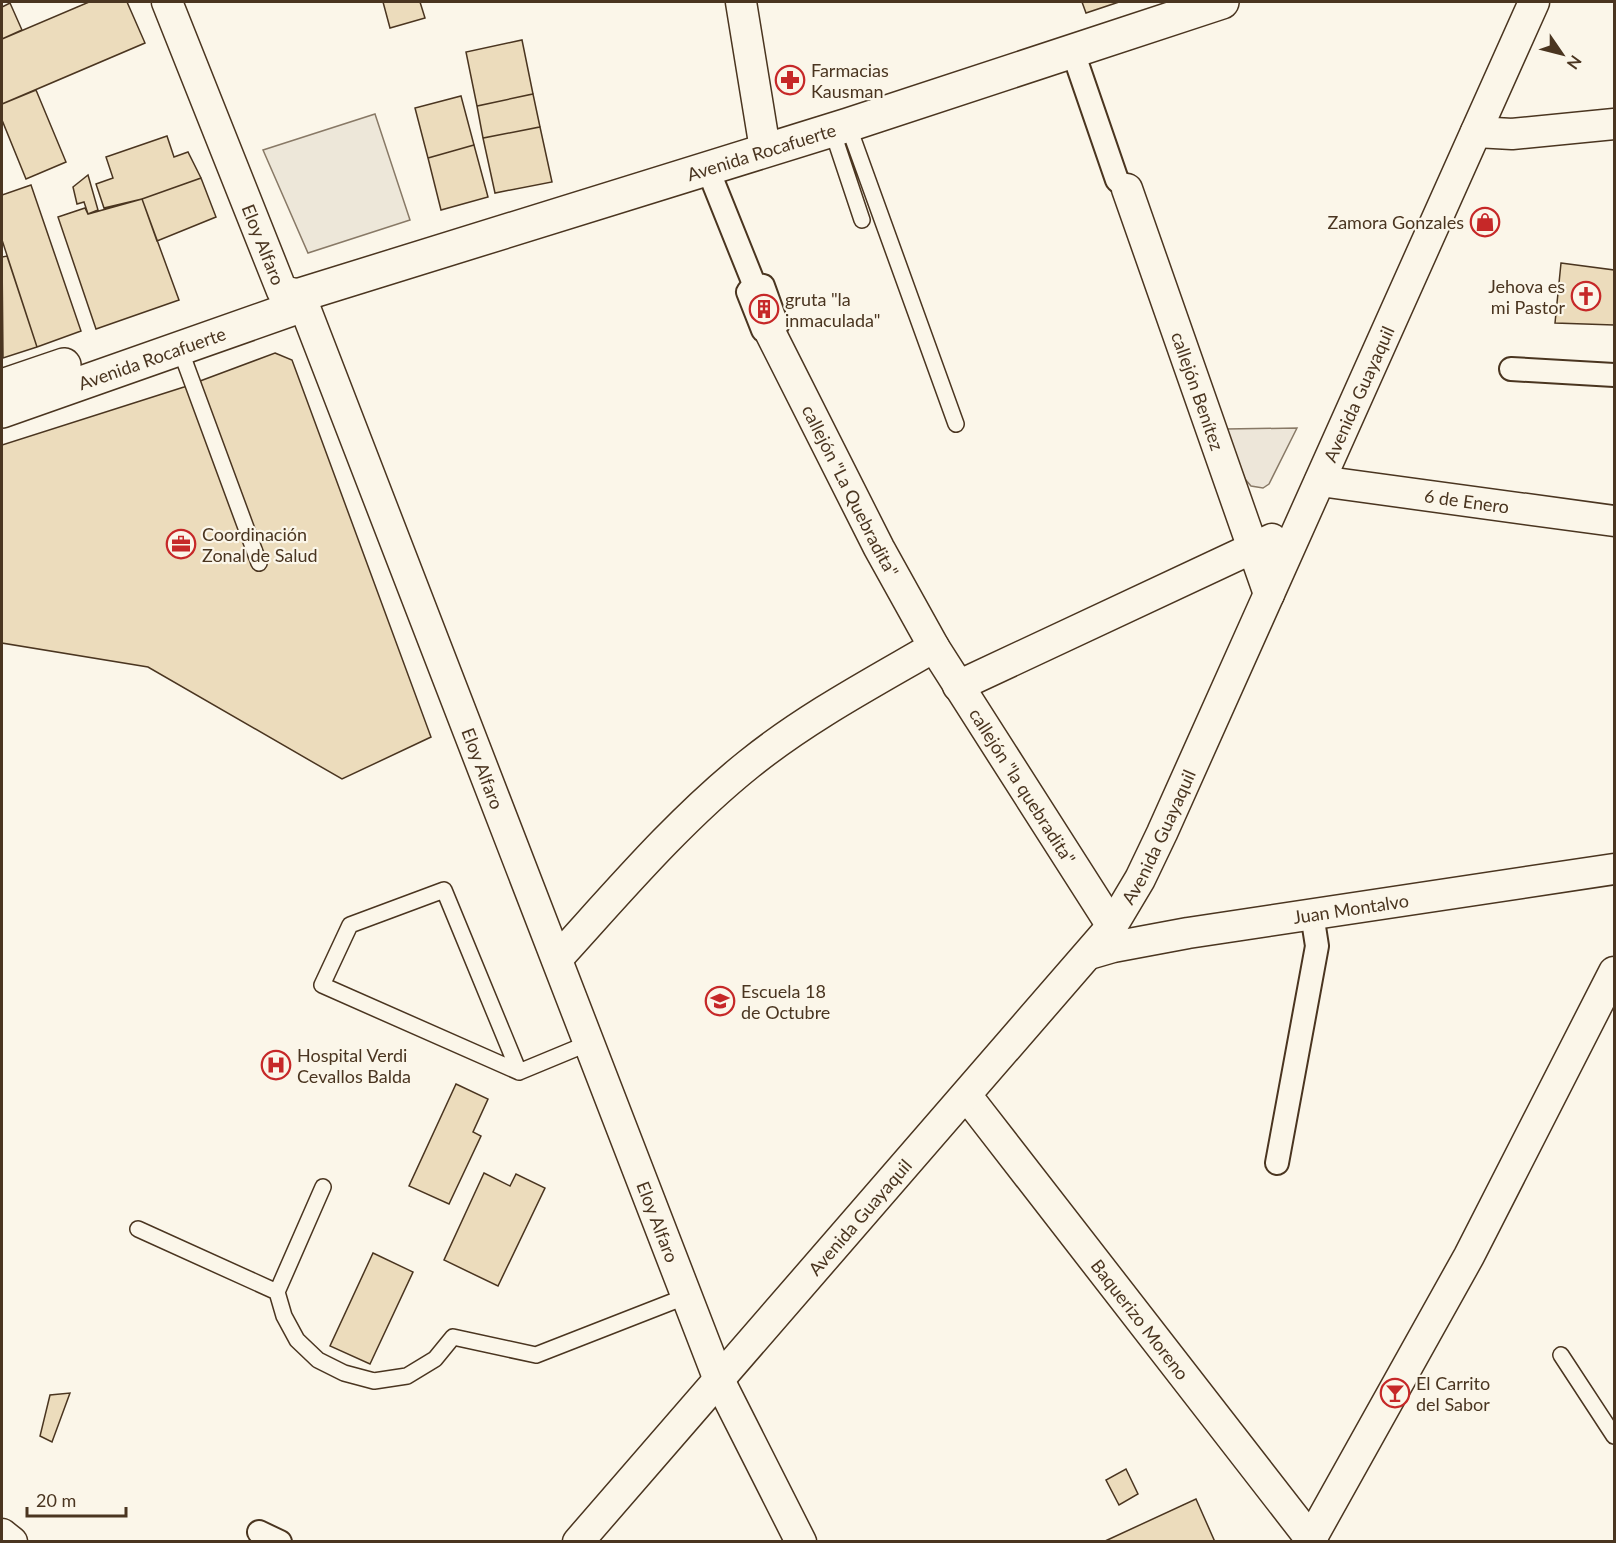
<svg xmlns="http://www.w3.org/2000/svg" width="1616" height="1543" font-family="Lato,sans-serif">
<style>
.green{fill:#ede6d9;stroke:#887966;stroke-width:1.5}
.parking{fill:#ede7d9;stroke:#887966;stroke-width:1.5}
.building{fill:#ecdcbc;stroke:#4a3520;stroke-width:1.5}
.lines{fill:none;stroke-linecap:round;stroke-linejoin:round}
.service-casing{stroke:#4a3520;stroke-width:18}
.pedestrian-casing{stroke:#4a3520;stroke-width:26}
.minor-casing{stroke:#4a3520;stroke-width:33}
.tertiary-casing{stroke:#4a3520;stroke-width:36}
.service{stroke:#fbf6e9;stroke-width:15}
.pedestrian{stroke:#fbf6e9;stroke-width:22}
.minor{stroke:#fbf6e9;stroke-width:30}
.tertiary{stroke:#fbf6e9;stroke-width:33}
.labels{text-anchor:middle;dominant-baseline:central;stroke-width:4.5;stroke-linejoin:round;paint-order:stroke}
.poi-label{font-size:18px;fill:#4a3520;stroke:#fbf6e9;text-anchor:start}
.street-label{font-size:18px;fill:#4a3520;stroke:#fbf6e9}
</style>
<rect width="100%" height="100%" fill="#fbf6e9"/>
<path class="green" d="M1297,428L1269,484L1263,488L1251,486L1245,479L1226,429Z"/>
<path class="parking" d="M375,114L410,220L308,253L263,150Z"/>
<path class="building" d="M89,2H127L145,43L2,104V39Z
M383,2H420L425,18L390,28Z
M1082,2H1119L1086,13Z
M10,3L22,30L2,39V7Z
M522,40L533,94L477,106L466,52Z
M36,90L66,162L26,179L2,120V104Z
M533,94L540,127L483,138L477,106Z
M461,96L474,145L428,158L415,108Z
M540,127L552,182L495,193L483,138Z
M167,136L174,157L188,152L201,178L142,199L104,208L96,184L113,178L106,157Z
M474,145L488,197L441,210L428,158Z
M88,175L98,210L88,214L84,202L77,204L73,187Z
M201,178L216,217L157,241L142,199Z
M31,185L81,331L37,347L2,240V195Z
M142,199L179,300L96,329L58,217L85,208L88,214Z
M7,256L37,347L3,358L2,257Z
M1561,263L1614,270V325L1555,323Z
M275,353L292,360L431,737L342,779L148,667L2,643V445L184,387Z
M456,1084L488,1099L473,1132L481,1136L449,1204L409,1186Z
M484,1173L510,1186L516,1174L545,1188L498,1286L444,1260Z
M373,1253L413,1272L370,1364L330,1346Z
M70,1393L52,1442L40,1436L50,1395Z
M1126,1469L1138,1494L1119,1505L1106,1480Z
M1196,1499L1215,1542H1103Z"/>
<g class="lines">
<g class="service-casing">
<path id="service" d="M848,125L956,424
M832,130L862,220
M180,349L259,563
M519,1072L322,985L350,925L444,890L519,1072L589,1043
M323,1187L277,1292L284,1316L297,1340L318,1360L344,1373L374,1381L407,1376L435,1359L453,1337L536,1355L687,1296
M138,1229L277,1292
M1561,1355L1614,1436"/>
</g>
<g class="pedestrian-casing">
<path id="pedestrian" d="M1073,52L1117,180L1127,189
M707,167L754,284
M754,284L763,286L777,325L770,332L763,330L748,292Z
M1511,369L1614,375
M1277,1163L1317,946L1312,914
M259,1532L280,1542"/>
</g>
<g class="minor-casing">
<g id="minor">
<path id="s1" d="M167,2L282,291L300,295L719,1380L801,1542"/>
<path d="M741,2L765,149"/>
<path d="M1476,132L1512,134L1614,124"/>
<path id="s2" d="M1127,189L1269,594"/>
<path id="s3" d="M770,332L879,548L934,647L1112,926"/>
<path id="s4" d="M1320,481L1614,521"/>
<path d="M958,686L1272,539"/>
<path id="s5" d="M1089,954L1113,947L1188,933L1614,869"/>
<path d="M557,959C618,892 678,821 749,764C806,718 872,683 934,647"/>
<path id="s6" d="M966,1095L1313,1542"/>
<path d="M2,1534L12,1542"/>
<path d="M1311,1539L1469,1256L1614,972"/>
<path id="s7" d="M578,1542L1112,926L1140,879L1162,833L1534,2"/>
</g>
</g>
<g class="tertiary-casing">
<g id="tertiary">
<path id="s8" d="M300,295L848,125L1222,2"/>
<path d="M2,386L64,365"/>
<path id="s9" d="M2,411L303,305"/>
</g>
</g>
<use href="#service" class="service"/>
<use href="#pedestrian" class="pedestrian"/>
<use href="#minor" class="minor"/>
<use href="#tertiary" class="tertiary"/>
</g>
<defs>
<g id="pharmacy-ring" transform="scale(1.5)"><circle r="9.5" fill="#fbf6e9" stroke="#c62828" stroke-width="1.5"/><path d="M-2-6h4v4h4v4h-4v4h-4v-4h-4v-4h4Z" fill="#c62828"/></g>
<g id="shop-ring" transform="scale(1.5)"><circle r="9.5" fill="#fbf6e9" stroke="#c62828" stroke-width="1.5"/><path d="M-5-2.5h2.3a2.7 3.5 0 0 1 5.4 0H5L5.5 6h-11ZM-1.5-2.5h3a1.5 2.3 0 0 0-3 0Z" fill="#c62828"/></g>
<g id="church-ring" transform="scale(1.5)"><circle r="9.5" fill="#fbf6e9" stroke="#c62828" stroke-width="1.5"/><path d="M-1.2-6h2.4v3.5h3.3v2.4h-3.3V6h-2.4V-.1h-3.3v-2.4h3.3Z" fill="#c62828"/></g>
<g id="building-ring" transform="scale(1.5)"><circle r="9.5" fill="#fbf6e9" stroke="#c62828" stroke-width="1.5"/><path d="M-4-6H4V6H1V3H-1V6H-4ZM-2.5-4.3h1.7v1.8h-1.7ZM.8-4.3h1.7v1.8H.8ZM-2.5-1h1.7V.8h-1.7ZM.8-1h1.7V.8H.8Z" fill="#c62828"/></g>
<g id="office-ring" transform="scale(1.5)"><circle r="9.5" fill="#fbf6e9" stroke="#c62828" stroke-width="1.5"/><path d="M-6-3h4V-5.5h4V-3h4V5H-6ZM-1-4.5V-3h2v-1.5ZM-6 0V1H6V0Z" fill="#c62828"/></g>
<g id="school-ring" transform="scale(1.5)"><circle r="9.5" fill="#fbf6e9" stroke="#c62828" stroke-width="1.5"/><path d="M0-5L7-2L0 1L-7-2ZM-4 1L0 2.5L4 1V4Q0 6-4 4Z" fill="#c62828"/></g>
<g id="hospital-ring" transform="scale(1.5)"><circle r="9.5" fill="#fbf6e9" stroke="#c62828" stroke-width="1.5"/><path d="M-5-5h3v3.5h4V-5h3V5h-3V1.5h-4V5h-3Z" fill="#c62828"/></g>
<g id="bar-ring" transform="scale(1.5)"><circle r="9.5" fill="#fbf6e9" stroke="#c62828" stroke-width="1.5"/><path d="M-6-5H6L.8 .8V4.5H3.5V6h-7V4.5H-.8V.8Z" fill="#c62828"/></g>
</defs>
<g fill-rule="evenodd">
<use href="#pharmacy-ring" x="790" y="80"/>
<use href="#shop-ring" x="1485" y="222"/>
<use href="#church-ring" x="1586" y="296"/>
<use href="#building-ring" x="764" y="309"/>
<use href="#office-ring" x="181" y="544"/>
<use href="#school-ring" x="720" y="1001"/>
<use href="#hospital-ring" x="276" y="1065"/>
<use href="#bar-ring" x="1395" y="1393"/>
</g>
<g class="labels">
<g class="poi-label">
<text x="811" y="70">Farmacias<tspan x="811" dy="21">Kausman</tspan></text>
<text x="1464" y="222" text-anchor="end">Zamora Gonzales</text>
<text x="1565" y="286" text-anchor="end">Jehova es<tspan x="1565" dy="21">mi Pastor</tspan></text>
<text x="785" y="299">gruta "la<tspan x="785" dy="21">inmaculada"</tspan></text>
<text x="202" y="534">Coordinación<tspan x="202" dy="21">Zonal de Salud</tspan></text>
<text x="741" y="991">Escuela 18<tspan x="741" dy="21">de Octubre</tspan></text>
<text x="297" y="1055">Hospital Verdi<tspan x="297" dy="21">Cevallos Balda</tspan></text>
<text x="1416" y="1383">El Carrito<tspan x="1416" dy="21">del Sabor</tspan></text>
</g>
<g class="street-label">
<text stroke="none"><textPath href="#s8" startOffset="483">Avenida Rocafuerte</textPath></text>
<text stroke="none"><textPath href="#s1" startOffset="261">Eloy Alfaro</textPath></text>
<text stroke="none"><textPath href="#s9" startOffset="159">Avenida Rocafuerte</textPath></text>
<text stroke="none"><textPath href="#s2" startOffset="214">callejón Benítez</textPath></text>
<text stroke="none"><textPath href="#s7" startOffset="1402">Avenida Guayaquil</textPath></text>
<text stroke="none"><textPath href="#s3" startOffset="178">callejón "La Quebradita"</textPath></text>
<text stroke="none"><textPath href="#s4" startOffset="148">6 de Enero</textPath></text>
<text stroke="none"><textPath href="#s1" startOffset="837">Eloy Alfaro</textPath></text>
<text stroke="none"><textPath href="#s3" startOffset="520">callejón "la quebradita"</textPath></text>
<text stroke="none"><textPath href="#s7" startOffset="916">Avenida Guayaquil</textPath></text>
<text stroke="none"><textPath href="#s5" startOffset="266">Juan Montalvo</textPath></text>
<text stroke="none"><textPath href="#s7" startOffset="430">Avenida Guayaquil</textPath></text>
<text stroke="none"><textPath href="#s1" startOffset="1323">Eloy Alfaro</textPath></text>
<text stroke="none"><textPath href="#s6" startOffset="284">Baquerizo Moreno</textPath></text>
</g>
</g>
<rect width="1616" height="1543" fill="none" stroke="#4a3520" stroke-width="6"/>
<g transform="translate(1562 54) rotate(125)" stroke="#fbf6e9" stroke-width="4.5" paint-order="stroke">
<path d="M0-4.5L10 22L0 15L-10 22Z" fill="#4a3520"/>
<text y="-9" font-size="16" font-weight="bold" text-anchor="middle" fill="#4a3520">N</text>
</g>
<path d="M27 1507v9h99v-9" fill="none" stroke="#4a3520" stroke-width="3"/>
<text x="36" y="1507" font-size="18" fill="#4a3520" stroke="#fbf6e9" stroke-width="4.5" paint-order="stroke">20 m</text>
</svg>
